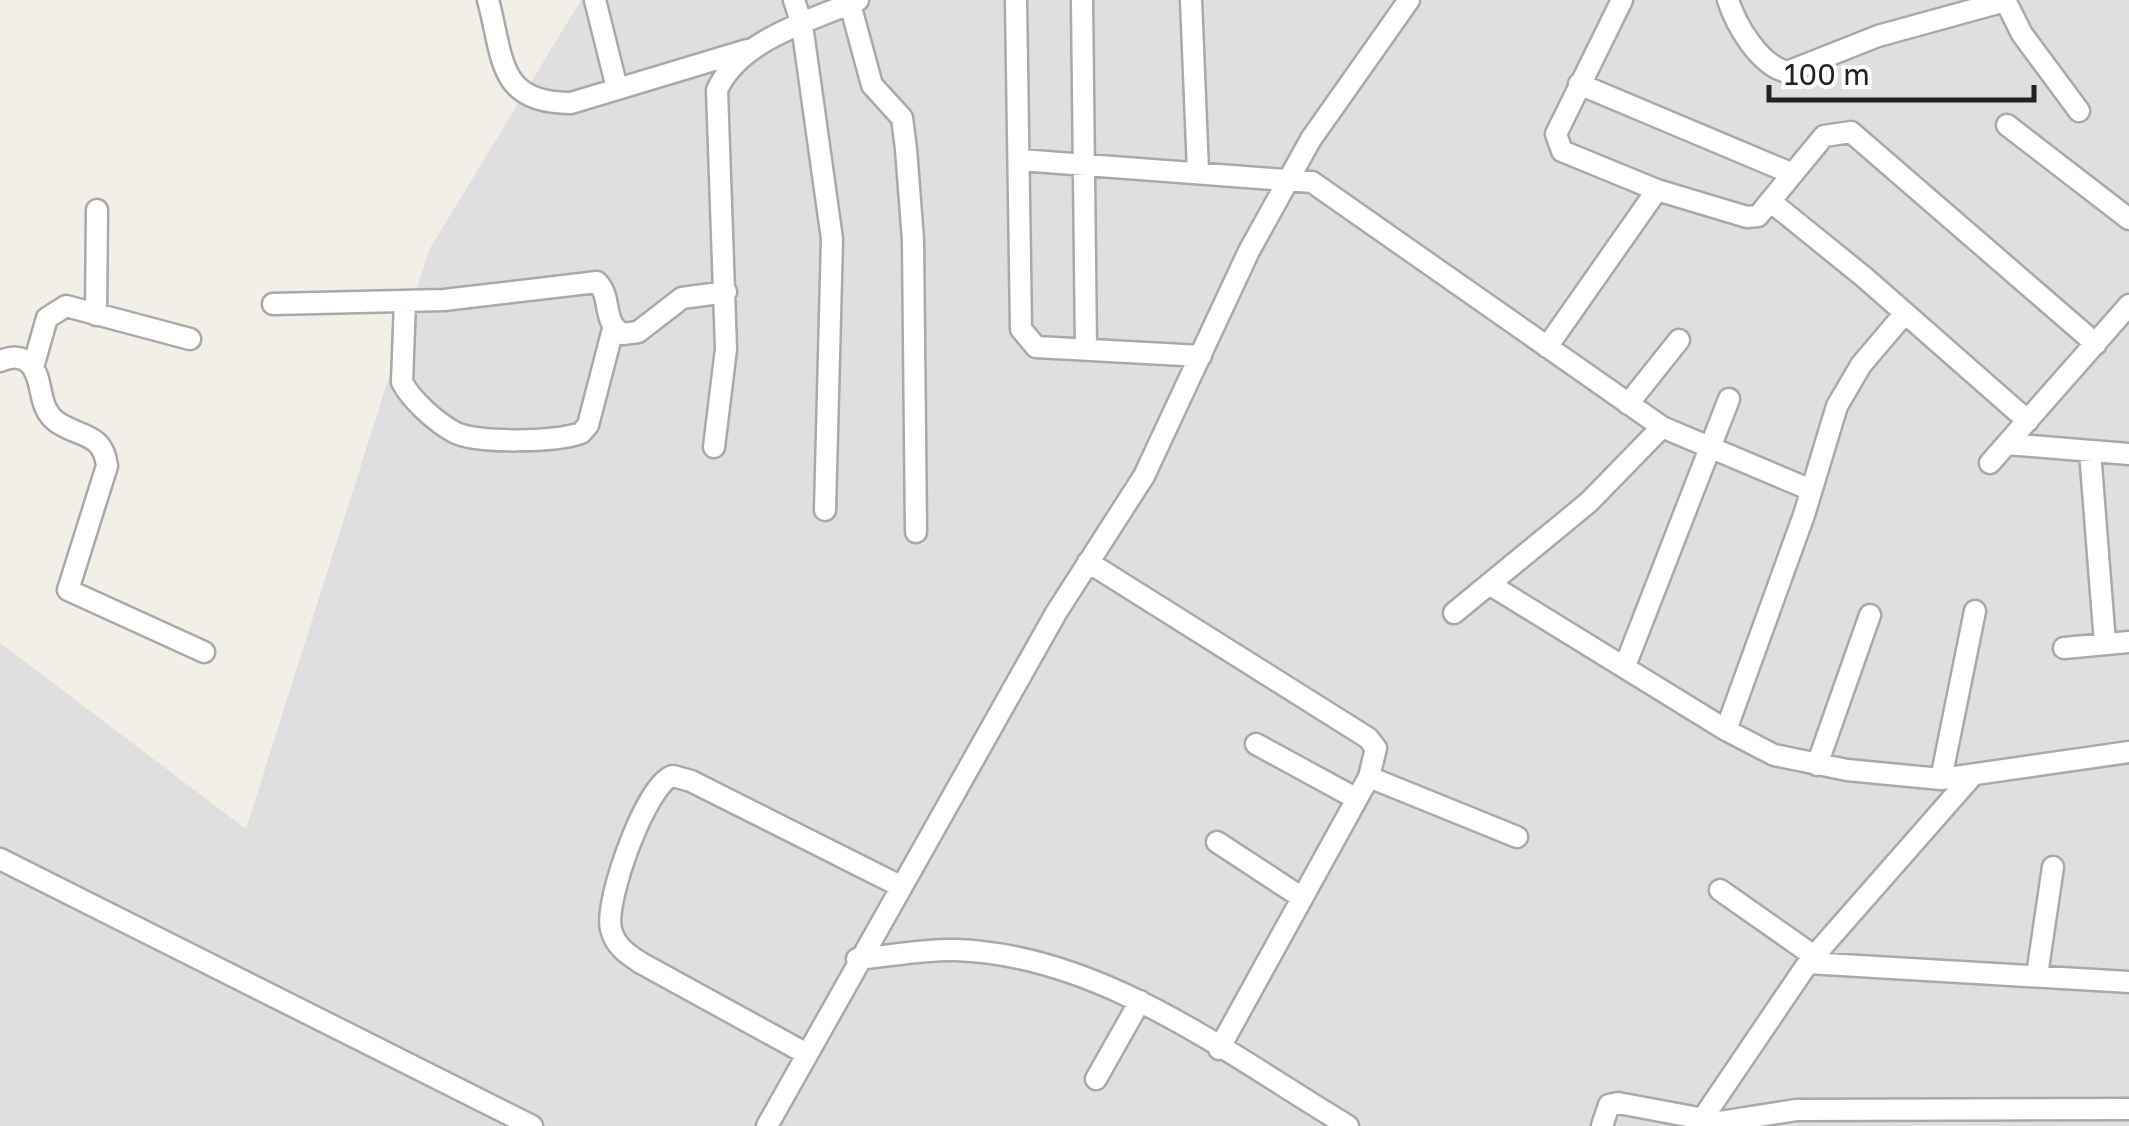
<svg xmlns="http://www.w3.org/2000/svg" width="2129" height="1126" font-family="'Golos Text',sans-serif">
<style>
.residential{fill:#e0dfdf}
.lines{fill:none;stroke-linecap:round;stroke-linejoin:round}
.minor-casing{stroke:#a9a9a9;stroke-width:25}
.minor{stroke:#fff;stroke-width:20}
</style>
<rect width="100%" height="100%" fill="#f2efe9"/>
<path class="residential" d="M581,0H2129V1126H0V643L246,829L429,250Z"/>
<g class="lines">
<g class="minor-casing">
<path id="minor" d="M488,0C504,59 497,103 571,103L747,50
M595,0L617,88
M794,0L802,25L832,239L825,510
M1016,0L1021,329L1036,347L1201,356
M1082,0L1086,349
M1191,0L1198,171
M1622,0L1556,134L1562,151L1657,190L1747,217L1758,216L1824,136L1851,132L2096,344
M1728,0C1736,25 1759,65 1787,72L1878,36L2005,1
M2005,0L2022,34L2079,111
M850,4L872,85L902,118L906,149L913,240L916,532
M1579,84L1793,174
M2007,125L2129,219
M1020,160L1312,182L1662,427L1811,490
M1770,201L1864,277L2028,421
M405,301L402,382C411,400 436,422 454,432C476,444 557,442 581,433L588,425L613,329
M273,304L444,300L597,282C613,298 601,322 623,334L638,332L682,298L726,292
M96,315L97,210
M1547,347L1657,190
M0,361C11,357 21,355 30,364C45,380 36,407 57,422C80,438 103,432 107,466L68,590L204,652
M33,367L47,318L66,306L190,339
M1628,404L1679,340
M2007,444L2129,454
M714,447L726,349L717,90C740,39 811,21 858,0
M2090,452L2105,643
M1990,463L2129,305
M1088,562L1368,738L1376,748L1369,777L1219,1049
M1489,584L1726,730L1774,755L1847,770L1941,779L2129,752
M1454,613L1589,502L1662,427
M2064,648L2129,642
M1625,666L1729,399
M1726,730L1804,515L1837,406L1861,365L1905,313
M1256,744L1357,799
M1817,765L1870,615
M1369,777L1517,837
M1941,779L1975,611
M1217,842L1301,897
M0,859L532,1126
M1720,890L1814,956
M857,959C890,956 924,949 956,950C1102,955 1228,1054 1348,1126
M1808,963L2129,982
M2037,975L2053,867
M805,1053L641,963C627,954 615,946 611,929C604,901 647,782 673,776L691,781L900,886
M1096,1079L1140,1001
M1703,1118L1808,963L1973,775
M767,1126L1056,613L1144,476L1249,251L1311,139L1409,0
M1602,1126L1609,1105L1618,1103L1720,1122L1796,1110L2129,1109"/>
</g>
<use href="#minor" class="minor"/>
</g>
<path d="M1769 85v15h265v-15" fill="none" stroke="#222222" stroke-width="5"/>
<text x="1784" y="85" font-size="30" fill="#222222" stroke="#ffffff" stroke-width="8" paint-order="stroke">100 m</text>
</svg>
